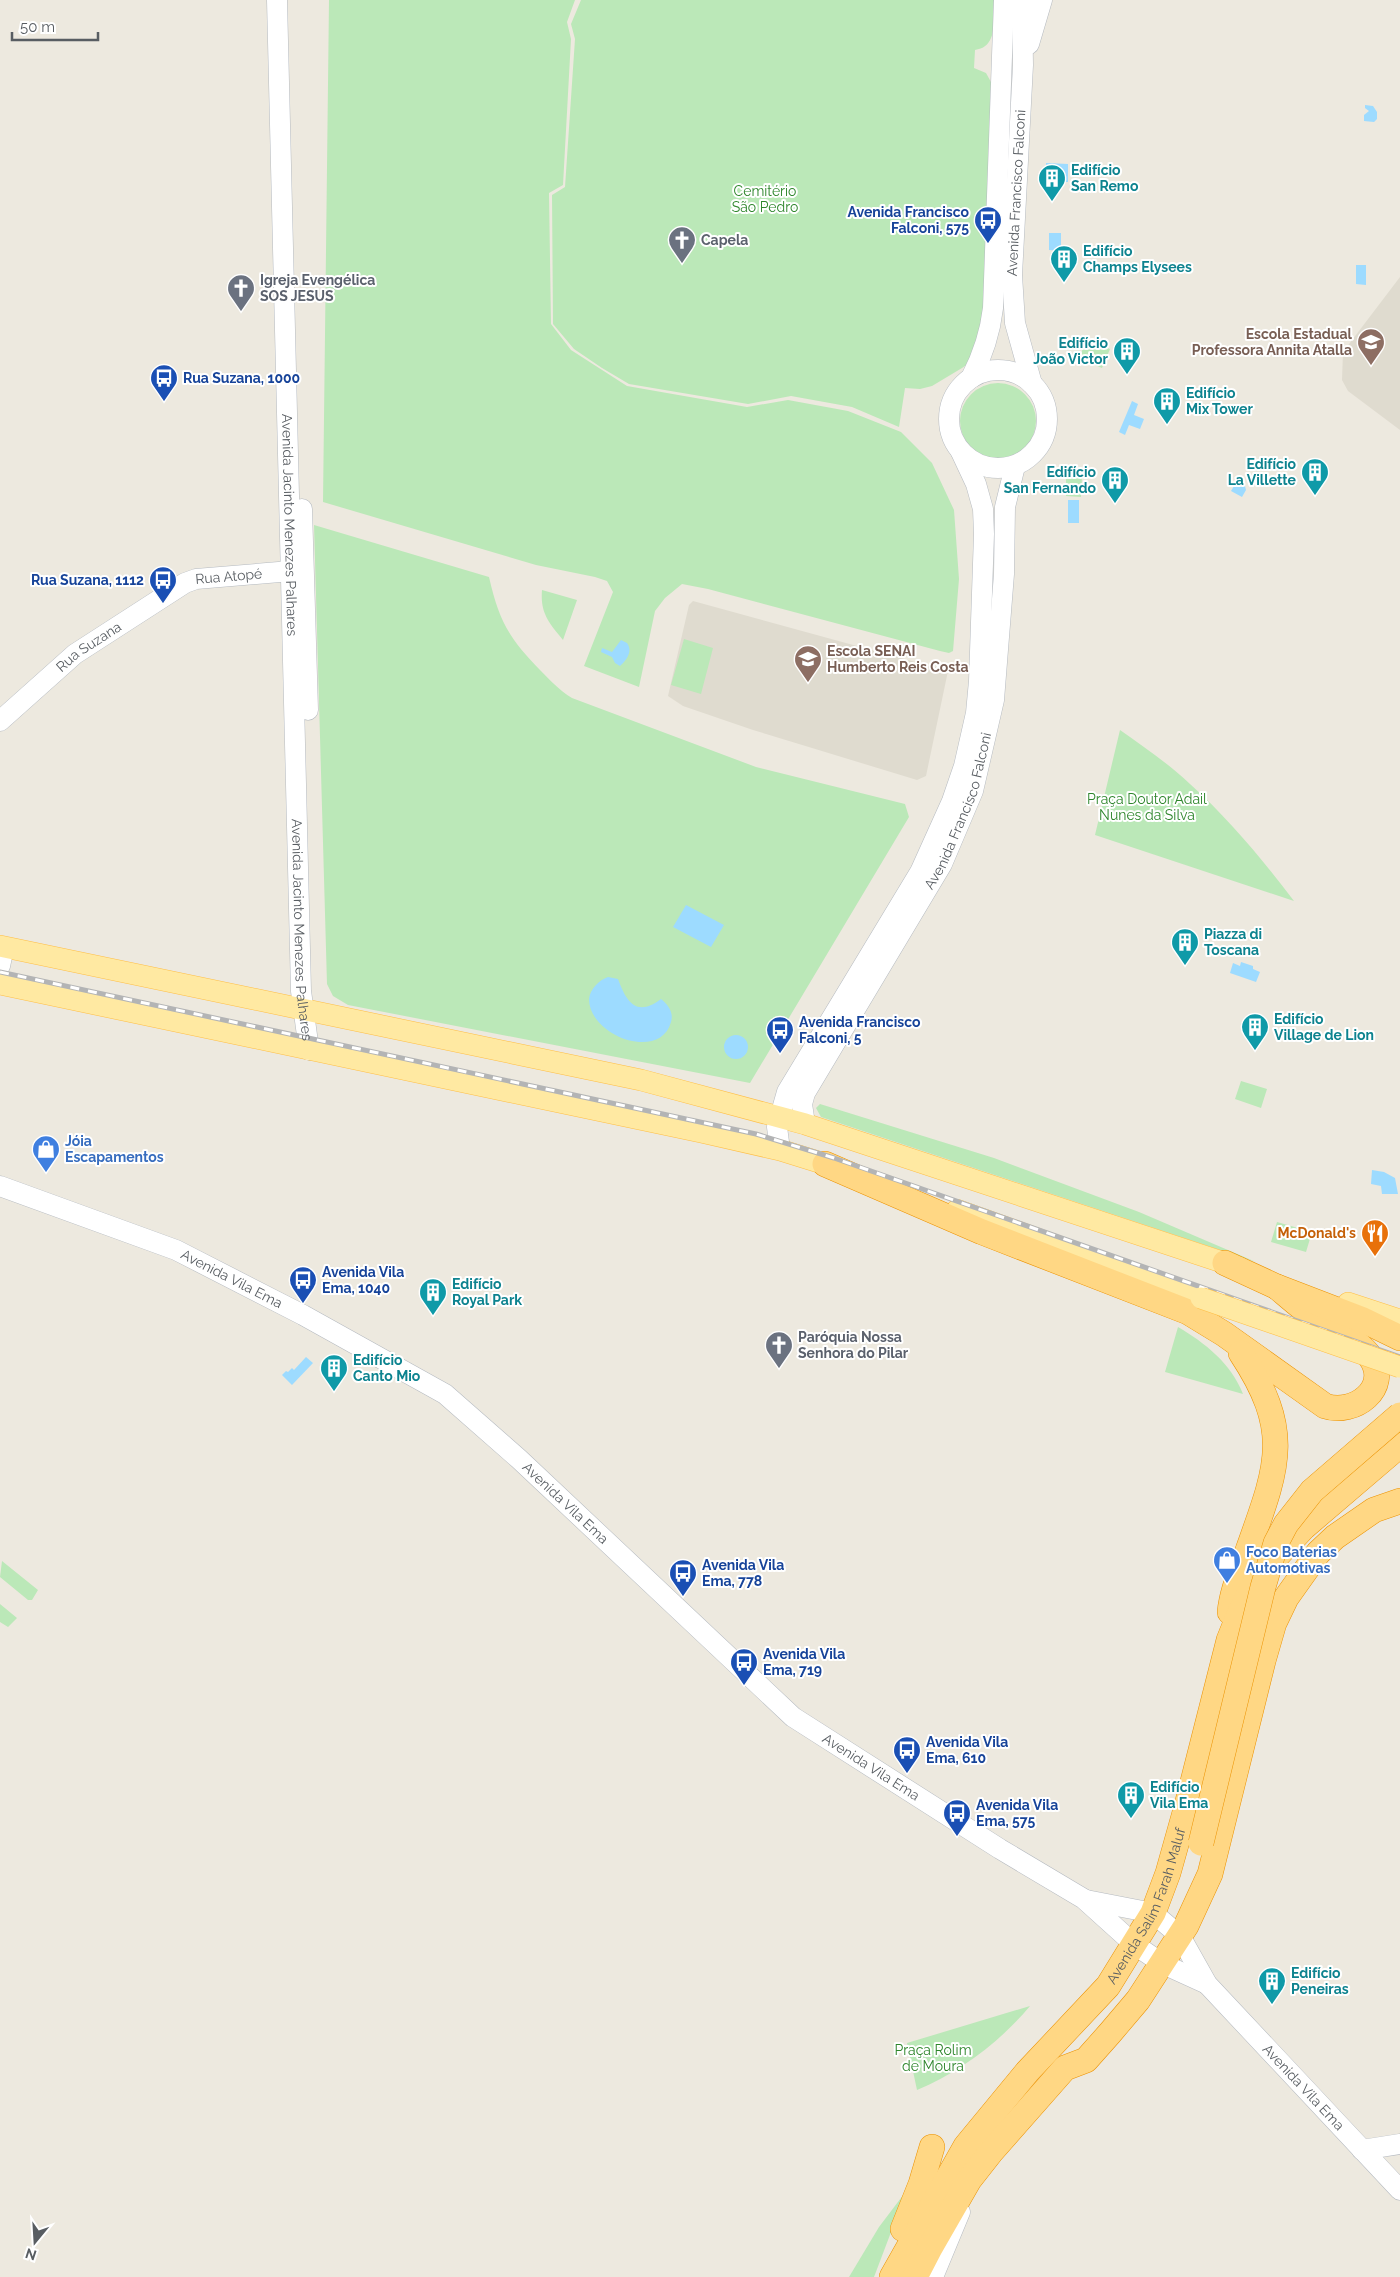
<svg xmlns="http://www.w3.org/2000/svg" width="1400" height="2277" font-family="Raleway,sans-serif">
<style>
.education{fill:#dfdbcf}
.green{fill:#bbe8b8}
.water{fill:#9ddbff}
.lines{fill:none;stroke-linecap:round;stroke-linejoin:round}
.secondary-casing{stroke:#b5bac0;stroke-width:21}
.primary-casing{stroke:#ffbe46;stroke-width:22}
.highway-casing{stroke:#ec9200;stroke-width:26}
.secondary{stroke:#fff;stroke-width:20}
.primary{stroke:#ffe9a2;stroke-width:21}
.highway{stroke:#ffd784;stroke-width:25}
.rail-casing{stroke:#b3b4b5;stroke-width:5}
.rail{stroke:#fff;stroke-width:3;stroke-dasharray:9;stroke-linecap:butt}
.primary-bridge-casing{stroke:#ffbe46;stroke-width:22;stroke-linecap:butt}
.highway-bridge-casing{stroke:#ec9200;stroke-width:26;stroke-linecap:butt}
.primary-bridge{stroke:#ffe9a2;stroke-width:21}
.highway-bridge{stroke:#ffd784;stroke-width:25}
.labels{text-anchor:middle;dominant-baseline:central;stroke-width:4;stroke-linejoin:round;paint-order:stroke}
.culture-label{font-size:14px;font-weight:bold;fill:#0d838f;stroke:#fff;text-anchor:start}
.park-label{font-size:14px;fill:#2e862c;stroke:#fff}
.street-label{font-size:14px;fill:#585d62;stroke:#fff}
.transit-label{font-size:14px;font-weight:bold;fill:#164399;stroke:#fff;text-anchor:start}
.worship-label{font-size:14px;font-weight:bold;fill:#5b616d;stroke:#fff;text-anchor:start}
.education-label{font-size:14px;font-weight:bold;fill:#785e54;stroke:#fff;text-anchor:end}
.shop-label{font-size:14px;font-weight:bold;fill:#366cbe;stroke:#fff;text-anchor:start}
.food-label{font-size:14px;font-weight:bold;fill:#c56008;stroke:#fff;text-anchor:end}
</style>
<rect width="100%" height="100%" fill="#ede9df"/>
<path class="education" d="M1400,277V430L1348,391L1342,380L1343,352Z
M693,601L948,671L926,776L917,780L753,730L683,706L668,696L689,605Z"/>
<path class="green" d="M329,0H575L567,22L571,39L563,185L549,193L551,324L571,350L627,386L747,407L788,400L848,411L901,432L932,463L954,510L959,579L953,651L949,653L940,651L708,589L682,584L665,598L655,611L639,687L584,666L613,592L607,581L595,577L536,565L323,502Z
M581,0H994C993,18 999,47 975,50L974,68L986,73L991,82L984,333L969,363L962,368L932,386L920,389L905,388L899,427L852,407L791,396L748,404L629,384L602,368L574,349L553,324L552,195L565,187L575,39L571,24Z
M1087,339L1110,349L1102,368L1079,358Z
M960 421a38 38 0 1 1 76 0a38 38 0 1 1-76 0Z
M1066,475L1082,476L1081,497L1066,496Z
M314,525L489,577C499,621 509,638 540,670C550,680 559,690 572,698L756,767L905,804L909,817L750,1083L348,1005L333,996L327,984Z
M542,590L577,600L563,640C549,623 540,613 542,590Z
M684,639L713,648L701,694L671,685Z
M1120,730C1144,747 1169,764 1190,784C1229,819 1262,859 1294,901L1095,835Z
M1241,1081L1267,1089L1261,1108L1235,1099Z
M820,1104L994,1158L1139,1212L1256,1262L821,1117L816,1108Z
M1277,1222L1312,1232L1306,1252L1271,1242Z
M1178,1327C1205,1343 1231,1363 1243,1394L1165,1372Z
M2,1561L38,1590L32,1600H28L0,1577Z
M0,1604L17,1618L8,1627L0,1622Z
M1030,2006C1000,2042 960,2072 917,2090L907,2043Z
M907,2190L874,2277H849L879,2227Z"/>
<path class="water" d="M1365,105L1373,106L1377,112V119L1374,122L1364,121V115L1369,111L1365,108Z
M1046,163L1068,164V182H1058V169H1046Z
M1049,233H1061V251L1049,250Z
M1356,265H1366V285L1356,284Z
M1132,401L1138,404L1134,415L1144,419L1140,429L1129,425L1125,435L1119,432Z
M1240,476L1243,478L1246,490L1242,497L1231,491Z
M1068,500H1079V523H1068Z
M621,640L627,643C633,651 627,660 620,666L615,663L612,657L601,652L602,648L612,652Z
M686,905L724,925L711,947L673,927Z
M1241,962L1253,966V969L1260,972L1256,982L1230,973L1233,963L1240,966Z
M608,977L618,979C626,1001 636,1018 661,999C668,1005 674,1012 671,1022C660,1062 589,1036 589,999C590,989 599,980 608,977Z
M724 1047a12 12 0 1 1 24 0a12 12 0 1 1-24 0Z
M1372,1170L1384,1172L1395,1178L1398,1194H1382L1381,1186L1371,1184Z
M306,1357L313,1363L292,1385L282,1375L286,1371L288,1372L292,1368L294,1370Z"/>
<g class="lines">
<g class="secondary-casing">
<g id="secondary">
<path id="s1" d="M277,0L301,991L309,1050"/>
<path d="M1022,0L1023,65L1012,275L1015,323L1032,384"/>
<path d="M1029,44L1042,0"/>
<circle cx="998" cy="419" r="49"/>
<path d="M971,378C983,355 990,334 993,308L1004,0"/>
<path d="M302,509L308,710"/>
<path id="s2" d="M0,721L75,654L185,583L196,579L303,570"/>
<path d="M0,966L4,947"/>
<path id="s3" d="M805,1124L802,1104L805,1093L942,864L973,791L994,700L1004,574L1005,507L1015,466"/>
<path d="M780,1150L777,1127L787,1092L920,872L952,801L964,766L976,713L979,681L984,534L983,509L976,484L961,452"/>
<path id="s4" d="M0,1186L176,1250L303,1315L445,1394L519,1459L793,1717L1000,1849L1084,1899L1135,1945L1163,1964L1207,1984"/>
<path id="s5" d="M1086,1900L1153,1913L1180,1936L1207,1984L1400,2190"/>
<path d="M1362,2150L1400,2144"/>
<path d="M933,2277L960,2212"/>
</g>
</g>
<g class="primary-casing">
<path id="primary" d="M0,946L641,1080L805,1124L1240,1268
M0,984L701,1132L780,1150L841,1169
M957,1210L1201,1298
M1348,1303L1400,1320"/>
</g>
<g class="highway-casing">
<g id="highway">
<path d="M825,1164L982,1232L1188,1312L1224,1334L1325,1406C1354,1416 1391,1388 1371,1358C1359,1340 1334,1330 1316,1318C1302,1309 1289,1297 1277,1287"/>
<path d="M1225,1263L1277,1287L1363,1320L1400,1338"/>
<path d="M1230,1612C1232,1591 1241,1571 1248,1550C1278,1466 1293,1432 1241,1353"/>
<path d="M903,2229L921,2184L932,2147"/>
<path id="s6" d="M892,2277L966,2146L1027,2072L1108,1986L1153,1913L1168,1873L1186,1809L1229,1640L1241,1610L1255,1583L1276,1557L1304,1527L1400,1445"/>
<path d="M915,2277L930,2248L969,2180L991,2152L1065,2068L1086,2060L1110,2033L1138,2000L1186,1926L1210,1874L1263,1661L1274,1623L1286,1598L1318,1553L1335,1537L1374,1510L1400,1501"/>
</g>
</g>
<use href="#secondary" class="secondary"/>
<use href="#primary" class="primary"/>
<use href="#highway" class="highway"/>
<g class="rail-casing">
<path id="rail" d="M0,972L756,1134L834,1158L1400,1357"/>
</g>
<use href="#rail" class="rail"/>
<g class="primary-bridge-casing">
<path id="primary-bridge" d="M1201,1298L1400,1367"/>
</g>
<g class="highway-bridge-casing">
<path id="highway-bridge" d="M1201,1843L1263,1587L1276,1543L1286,1524L1312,1491L1400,1415"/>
</g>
<use href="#primary-bridge" class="primary-bridge"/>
<use href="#highway-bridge" class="highway-bridge"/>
</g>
<defs>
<g id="building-pin" transform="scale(1.4375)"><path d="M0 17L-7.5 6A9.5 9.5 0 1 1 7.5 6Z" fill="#0f9aa8" stroke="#fff"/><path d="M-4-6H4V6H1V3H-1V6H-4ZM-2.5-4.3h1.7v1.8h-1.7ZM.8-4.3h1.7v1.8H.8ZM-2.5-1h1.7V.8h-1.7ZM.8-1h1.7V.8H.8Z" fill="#fff"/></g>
<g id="bus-pin" transform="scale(1.4375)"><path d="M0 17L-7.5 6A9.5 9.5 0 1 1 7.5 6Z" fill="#1a4fb4" stroke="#fff"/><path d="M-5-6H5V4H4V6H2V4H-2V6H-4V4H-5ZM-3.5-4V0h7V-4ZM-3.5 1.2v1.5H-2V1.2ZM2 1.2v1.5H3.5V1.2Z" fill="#fff"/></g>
<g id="church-pin" transform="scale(1.4375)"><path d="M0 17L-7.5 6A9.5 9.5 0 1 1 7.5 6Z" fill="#6b7280" stroke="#fff"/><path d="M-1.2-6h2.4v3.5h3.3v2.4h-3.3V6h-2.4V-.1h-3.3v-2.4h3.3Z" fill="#fff"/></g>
<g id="school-pin" transform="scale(1.4375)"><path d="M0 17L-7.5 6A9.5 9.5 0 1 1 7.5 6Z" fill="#8d6e63" stroke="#fff"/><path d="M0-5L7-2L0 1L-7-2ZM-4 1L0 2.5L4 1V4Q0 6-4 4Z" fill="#fff"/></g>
<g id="university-pin" transform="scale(1.4375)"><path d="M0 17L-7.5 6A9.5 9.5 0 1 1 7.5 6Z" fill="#8d6e63" stroke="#fff"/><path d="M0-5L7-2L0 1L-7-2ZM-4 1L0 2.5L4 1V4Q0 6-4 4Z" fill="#fff"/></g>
<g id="shop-pin" transform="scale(1.4375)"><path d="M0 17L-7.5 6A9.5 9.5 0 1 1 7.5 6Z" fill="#3f7fe0" stroke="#fff"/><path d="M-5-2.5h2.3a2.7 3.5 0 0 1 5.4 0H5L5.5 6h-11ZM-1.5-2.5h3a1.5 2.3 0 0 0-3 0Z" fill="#fff"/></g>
<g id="restaurant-pin" transform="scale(1.4375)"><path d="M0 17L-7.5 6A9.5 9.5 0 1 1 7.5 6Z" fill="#e8710a" stroke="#fff"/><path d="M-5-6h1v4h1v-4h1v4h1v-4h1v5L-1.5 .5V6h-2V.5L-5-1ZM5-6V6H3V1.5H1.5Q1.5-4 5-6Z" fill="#fff"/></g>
</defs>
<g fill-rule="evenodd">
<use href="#building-pin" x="1052" y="178"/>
<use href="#bus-pin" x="988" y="220"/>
<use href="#church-pin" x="682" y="240"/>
<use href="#building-pin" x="1064" y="259"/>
<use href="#church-pin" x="241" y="288"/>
<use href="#school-pin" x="1371" y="342"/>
<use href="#building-pin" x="1127" y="351"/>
<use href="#bus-pin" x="164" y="378"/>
<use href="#building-pin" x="1167" y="401"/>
<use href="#building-pin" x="1315" y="472"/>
<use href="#building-pin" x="1115" y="480"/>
<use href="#bus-pin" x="163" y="580"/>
<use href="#university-pin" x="808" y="659"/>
<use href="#building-pin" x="1185" y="942"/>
<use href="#building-pin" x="1255" y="1027"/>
<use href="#bus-pin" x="780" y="1030"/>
<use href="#shop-pin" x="46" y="1149"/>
<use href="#restaurant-pin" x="1375" y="1233"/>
<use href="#bus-pin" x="303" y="1280"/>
<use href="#building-pin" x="433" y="1292"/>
<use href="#church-pin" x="779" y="1345"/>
<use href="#building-pin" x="334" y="1368"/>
<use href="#shop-pin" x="1227" y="1560"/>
<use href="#bus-pin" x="683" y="1573"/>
<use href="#bus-pin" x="744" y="1662"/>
<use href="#bus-pin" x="907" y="1750"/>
<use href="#building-pin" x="1131" y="1795"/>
<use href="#bus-pin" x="957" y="1813"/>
<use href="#building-pin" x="1272" y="1981"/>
</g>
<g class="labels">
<g class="culture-label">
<text x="1071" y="170">Edifício<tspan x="1071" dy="16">San Remo</tspan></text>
<text x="1083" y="251">Edifício<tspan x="1083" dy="16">Champs Elysees</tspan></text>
<text x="1108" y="343" text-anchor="end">Edifício<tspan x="1108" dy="16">João Victor</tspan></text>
<text x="1186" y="393">Edifício<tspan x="1186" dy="16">Mix Tower</tspan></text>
<text x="1296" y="464" text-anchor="end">Edifício<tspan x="1296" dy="16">La Villette</tspan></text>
<text x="1096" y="472" text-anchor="end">Edifício<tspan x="1096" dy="16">San Fernando</tspan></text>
<text x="1204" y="934">Piazza di<tspan x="1204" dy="16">Toscana</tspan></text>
<text x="1274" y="1019">Edifício<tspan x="1274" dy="16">Village de Lion</tspan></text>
<text x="452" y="1284">Edifício<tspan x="452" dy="16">Royal Park</tspan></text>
<text x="353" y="1360">Edifício<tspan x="353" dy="16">Canto Mio</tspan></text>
<text x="1150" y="1787">Edifício<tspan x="1150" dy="16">Vila Ema</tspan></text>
<text x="1291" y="1973">Edifício<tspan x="1291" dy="16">Peneiras</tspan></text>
</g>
<g class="park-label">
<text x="765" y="191">Cemitério<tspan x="765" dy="16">São Pedro</tspan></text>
<text x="1147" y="799">Praça Doutor Adail<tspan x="1147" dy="16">Nunes da Silva</tspan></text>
<text x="933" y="2050">Praça Rolim<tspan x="933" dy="16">de Moura</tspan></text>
</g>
<g class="street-label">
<text transform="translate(1016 193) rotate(-87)">Avenida Francisco Falconi</text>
<text stroke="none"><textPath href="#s1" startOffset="525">Avenida Jacinto Menezes Palhares</textPath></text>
<text stroke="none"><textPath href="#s2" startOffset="276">Rua Atopé</textPath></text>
<text stroke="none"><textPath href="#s2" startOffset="116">Rua Suzana</textPath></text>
<text stroke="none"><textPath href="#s3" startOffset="354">Avenida Francisco Falconi</textPath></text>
<text stroke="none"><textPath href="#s1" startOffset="930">Avenida Jacinto Menezes Palhares</textPath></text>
<text stroke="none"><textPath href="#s4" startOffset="250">Avenida Vila Ema</textPath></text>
<text stroke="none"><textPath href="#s4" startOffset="655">Avenida Vila Ema</textPath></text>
<text stroke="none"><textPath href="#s4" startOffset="1060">Avenida Vila Ema</textPath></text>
<text stroke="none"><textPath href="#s6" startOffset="454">Avenida Salim Farah Maluf</textPath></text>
<text stroke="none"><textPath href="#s5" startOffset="300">Avenida Vila Ema</textPath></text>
</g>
<g class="transit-label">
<text x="969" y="212" text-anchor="end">Avenida Francisco<tspan x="969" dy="16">Falconi, 575</tspan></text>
<text x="183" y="378">Rua Suzana, 1000</text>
<text x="144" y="580" text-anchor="end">Rua Suzana, 1112</text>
<text x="799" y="1022">Avenida Francisco<tspan x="799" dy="16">Falconi, 5</tspan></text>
<text x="322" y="1272">Avenida Vila<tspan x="322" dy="16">Ema, 1040</tspan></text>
<text x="702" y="1565">Avenida Vila<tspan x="702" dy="16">Ema, 778</tspan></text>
<text x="763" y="1654">Avenida Vila<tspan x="763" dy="16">Ema, 719</tspan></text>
<text x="926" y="1742">Avenida Vila<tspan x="926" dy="16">Ema, 610</tspan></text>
<text x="976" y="1805">Avenida Vila<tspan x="976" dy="16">Ema, 575</tspan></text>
</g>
<g class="worship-label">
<text x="701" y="240">Capela</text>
<text x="260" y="280">Igreja Evengélica<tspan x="260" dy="16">SOS JESUS</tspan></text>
<text x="798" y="1337">Paróquia Nossa<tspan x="798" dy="16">Senhora do Pilar</tspan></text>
</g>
<g class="education-label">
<text x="1352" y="334">Escola Estadual<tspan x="1352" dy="16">Professora Annita Atalla</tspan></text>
<text x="827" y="651" text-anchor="start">Escola SENAI<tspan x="827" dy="16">Humberto Reis Costa</tspan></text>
</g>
<g class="shop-label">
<text x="65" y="1141">Jóia<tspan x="65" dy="16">Escapamentos</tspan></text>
<text x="1246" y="1552">Foco Baterias<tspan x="1246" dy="16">Automotivas</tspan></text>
</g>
<g class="food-label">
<text x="1356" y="1233">McDonald's</text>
</g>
</g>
<g transform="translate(35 2242) rotate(198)" stroke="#ffffff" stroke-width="4" paint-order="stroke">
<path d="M0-4L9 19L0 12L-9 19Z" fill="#585d62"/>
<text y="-8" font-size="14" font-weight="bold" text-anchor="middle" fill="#585d62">N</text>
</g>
<path d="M12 32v8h86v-8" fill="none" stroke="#585d62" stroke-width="2.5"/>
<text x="20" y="32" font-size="15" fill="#585d62" stroke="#ffffff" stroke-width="4" paint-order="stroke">50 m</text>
</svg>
